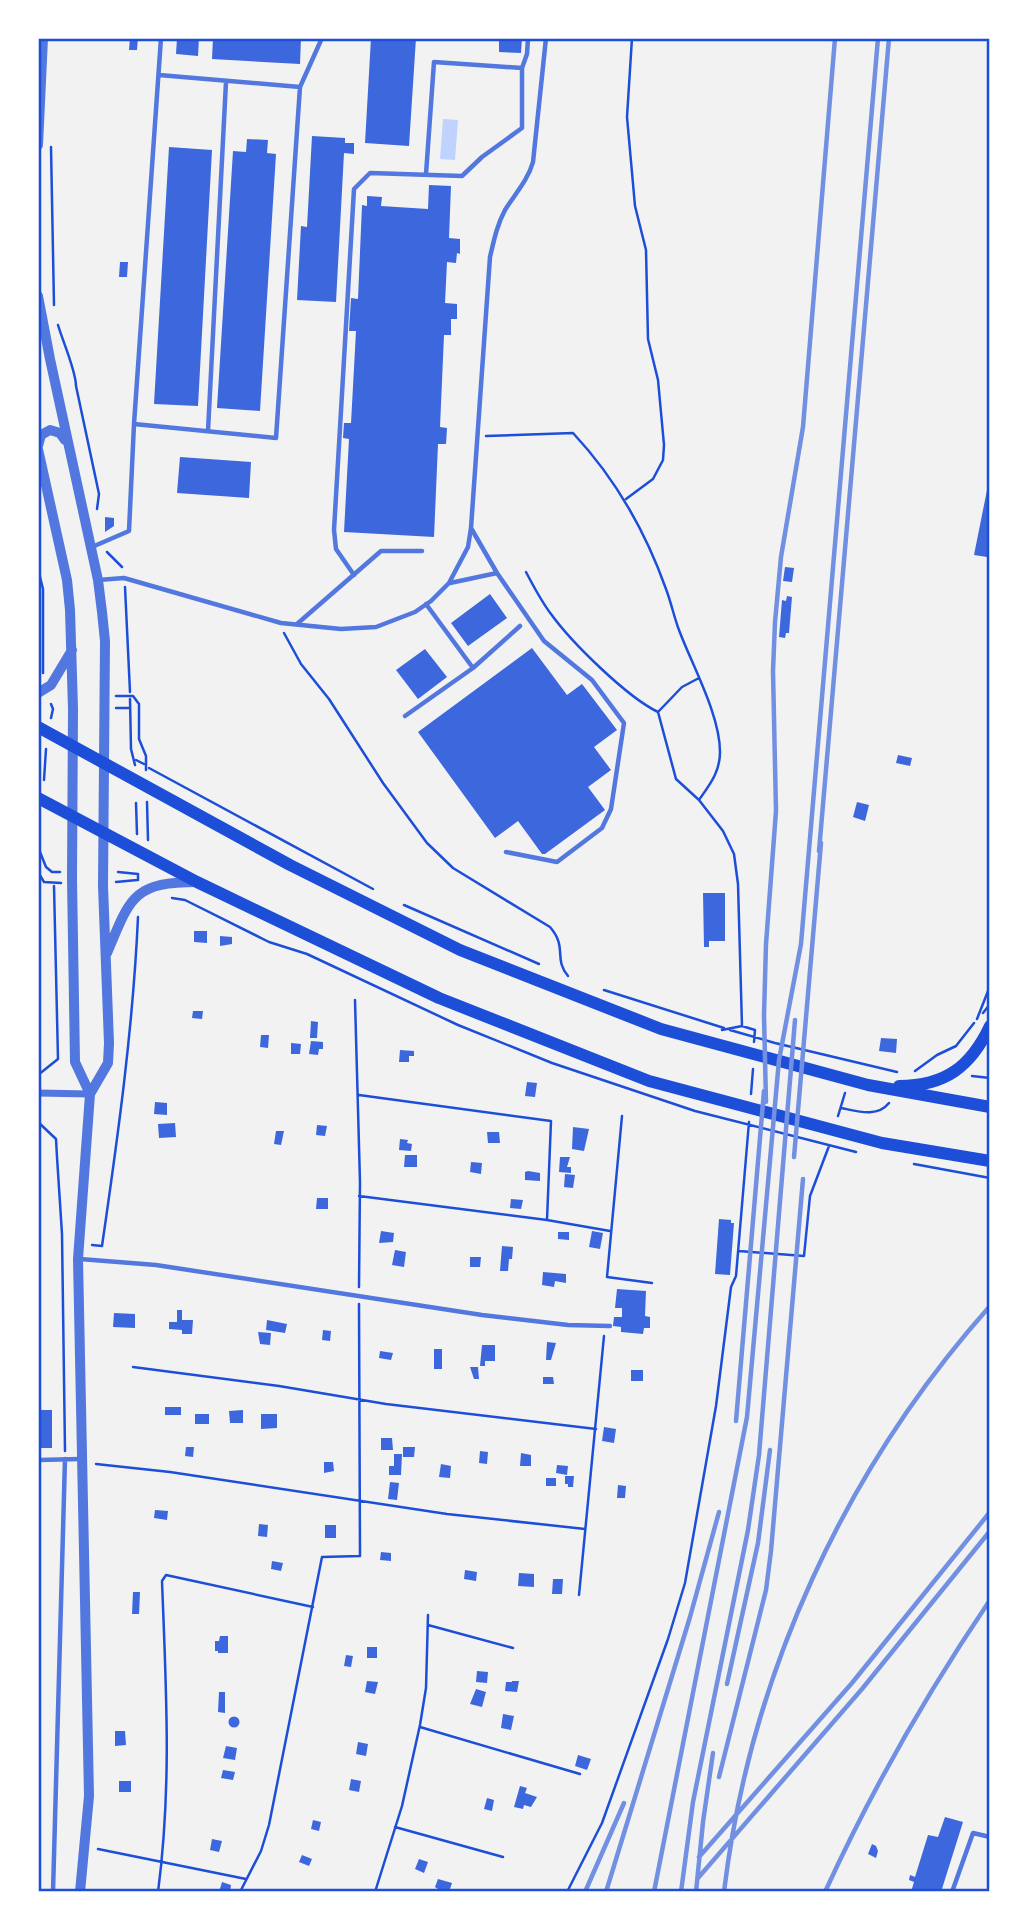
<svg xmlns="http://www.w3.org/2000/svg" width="1028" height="1930" font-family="Spectral,serif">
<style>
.water{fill:#bfd3fe}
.building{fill:#3d67dc}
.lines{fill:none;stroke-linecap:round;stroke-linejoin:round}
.path{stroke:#1d4ed8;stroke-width:2.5}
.service{stroke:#5277de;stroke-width:4.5}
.minor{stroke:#5277de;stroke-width:7}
.tertiary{stroke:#5277de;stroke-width:10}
.primary{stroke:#1d4ed8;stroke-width:12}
.rail{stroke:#7290e2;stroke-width:4.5}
.neatline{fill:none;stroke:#1d4ed8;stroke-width:2.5}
</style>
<rect width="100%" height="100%" fill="#f2f2f2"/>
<path class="water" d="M443,119L458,120L455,160L440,159Z"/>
<path class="building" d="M130,38H138L137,50H129Z
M177,38H199L198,56L176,54Z
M213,38H301L300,64L212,59Z
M371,38H416L409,146L365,143Z
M499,38H522L521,53L499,52Z
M312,136L345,138V143H354V154L344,153L336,302L297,300L301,226L307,227Z
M247,139L268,140L267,153L276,154L260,411L217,408L233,151L246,152Z
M169,147L212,150L198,406L154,404Z
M429,185L451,186L449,238L460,239V254L457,253L456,263L447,262L445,303L457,304V319H451V335H444L440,427L447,428L446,444H438L434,537L344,532L349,439L343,438L344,423H351L356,331H349L351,298L358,299L362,205L367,206V196L382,197L381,206L428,209Z
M120,262H128L127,277H119Z
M180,457L251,462L249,498L177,493Z
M988,485L990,543L987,557L974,555Z
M105,517L114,518V526L105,532Z
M785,567L794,568L792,582L783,581Z
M490,594L507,618L468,646L451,623Z
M787,596L792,597L789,633H786L785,638L779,637L782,600L786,601Z
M532,648L567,695L582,684L617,730L594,747L611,770L588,787L605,810L545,854H542L518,821L495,838L418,732Z
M425,649L447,677L418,699L396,670Z
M898,755L912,758L910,766L896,763Z
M857,802L869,805L865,821L853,817Z
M703,893H725V941H709V947H704Z
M194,931H207V943L194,942Z
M220,936L232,937V944L220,946Z
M193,1011H203L202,1019L192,1018Z
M311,1021L318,1022L317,1038H310Z
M261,1035H269L268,1048L260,1047Z
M881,1038L897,1039L896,1053L879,1051Z
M311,1041L323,1042V1049H319L318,1055L309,1054Z
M291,1043L301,1044L300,1054H291Z
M400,1050L414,1051V1056H409V1062H399Z
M527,1082L537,1083L535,1097L525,1096Z
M155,1102L167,1103V1115L154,1114Z
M175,1123L176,1137L159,1138L158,1124Z
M317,1125L327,1126L325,1136L316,1135Z
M573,1127L589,1129L584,1151L572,1149Z
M276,1131H284L281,1145L274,1144Z
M487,1132H499L500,1143H488Z
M400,1139L408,1140L407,1143L412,1144L411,1151L399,1150Z
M405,1155H417V1167H404Z
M560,1157H570L567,1167H571V1173L559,1172Z
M471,1162L482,1163L481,1174L470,1172Z
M528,1171L540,1173V1181L525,1180V1172Z
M565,1174L575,1175L573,1188L564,1187Z
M317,1198H328V1209H316Z
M511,1199L523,1200L521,1209L510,1208Z
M719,1219L731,1220V1223H734L730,1275L715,1274Z
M381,1231L394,1233L393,1242L379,1243Z
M592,1231L603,1233L600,1249L589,1247Z
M558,1232H569V1240L558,1239Z
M502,1246L513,1247L512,1259H509L508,1271H500Z
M395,1250L406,1252L404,1267L392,1265Z
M470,1257H481L480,1267H470Z
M543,1272L566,1274V1283L555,1281L554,1287L542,1285Z
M617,1289L646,1291L645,1316L650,1317V1328H644L643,1334L621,1332V1327L613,1326L614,1317H622V1308H615Z
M177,1310H182V1320H193L192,1334H182V1330L169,1329V1322H177Z
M114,1313L135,1314V1328L113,1327Z
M267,1320L287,1324L285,1333L266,1330Z
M323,1330L331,1331L330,1341L322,1340Z
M258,1332L271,1333L270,1345L260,1344Z
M547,1342L556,1343L551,1360H546Z
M482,1345H495V1361H485V1366H480Z
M434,1349H442V1369H434Z
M380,1351L393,1353L391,1360L379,1358Z
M470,1367H478L479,1379H474Z
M631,1370H643V1381H631Z
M543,1377H553L554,1384H543Z
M165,1407H181V1415H165Z
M38,1410H52V1448H38Z
M243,1410V1423H230L229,1411Z
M195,1414H209V1424H195Z
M261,1414H277V1428L261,1429Z
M604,1427L616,1429L614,1443L602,1441Z
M381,1438H392L393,1450H381Z
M186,1447H194L193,1457L185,1456Z
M403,1447H415L414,1457H403Z
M480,1451L488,1452L487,1464L479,1463Z
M521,1453L531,1455V1466H520Z
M394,1454H402L401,1475H389V1466H394Z
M324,1462H333L334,1471L324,1473Z
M441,1464L451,1466L450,1478L439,1477Z
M557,1465L568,1466L567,1475L556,1473Z
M565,1476H574L573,1487H568V1484H565Z
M546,1478H556V1486H546Z
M390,1482L399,1483L397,1500L388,1499Z
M618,1485L626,1486L625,1498H617Z
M155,1510L168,1511L167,1520L154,1518Z
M259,1524L268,1525L267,1537L258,1536Z
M325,1525H336V1538H325Z
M381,1552L391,1553V1561L380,1560Z
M272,1561L283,1563L281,1571L271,1569Z
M465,1570L477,1572L476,1581L464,1579Z
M519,1573L534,1574V1587L518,1586Z
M553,1579H563L562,1594H552Z
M133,1592H140L139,1614H132Z
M220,1636H228V1653H218V1651H215V1641H219Z
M367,1647H377V1658H367Z
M346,1655L353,1656L351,1667L344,1666Z
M477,1671L488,1672L487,1683L476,1682Z
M367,1681L378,1682L375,1694L365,1692Z
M512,1681H519L517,1692L505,1691L506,1682H512Z
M476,1689L486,1692L482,1707L470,1704Z
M219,1692H225V1713L218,1712Z
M503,1714L514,1716L511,1730L501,1728Z
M228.5 1722a5.5 5.5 0 1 1 11 0a5.5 5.5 0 1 1-11 0Z
M115,1731H125L126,1745L115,1746Z
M358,1742L368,1744L366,1756L356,1754Z
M226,1746L237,1748L235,1760L223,1758Z
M578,1755L591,1759L587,1770L575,1766Z
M223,1770L235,1772L233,1780L221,1778Z
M351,1779L361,1781L359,1792L349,1790Z
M119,1781H131V1792H119Z
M520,1786L527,1788L525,1793L537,1797L531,1807L524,1805L523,1809L514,1807Z
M487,1798L494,1800L492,1811L484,1809Z
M945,1817L963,1822L941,1892H911L914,1882L909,1880L910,1875L915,1877L928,1835L938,1837Z
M313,1820L321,1822L319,1831L311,1829Z
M212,1839L222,1841L219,1852L210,1850Z
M872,1844L876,1846L878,1851L876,1858L868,1854Z
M302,1855L312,1859L309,1866L299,1862Z
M419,1859L428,1862L424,1873L415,1869Z
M438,1879L452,1883L449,1892H442L435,1887Z
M222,1882L231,1885L230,1892H219Z"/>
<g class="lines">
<path class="path" d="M51,147L54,305
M58,325C63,342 76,371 76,386L99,494L97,509
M486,436L573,433C616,479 645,530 666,589C671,602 674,617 679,630C692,665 720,715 720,752C720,772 710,784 699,800
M626,499L653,479L663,460L664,445L658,380L648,339L646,250L635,206L627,117L632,38
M107,552L122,567
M38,569L43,589V673
M526,572C534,587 541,601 551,614C572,643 627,697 658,712
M125,587L130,692
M284,633L301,664L329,699L383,783L427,843L453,868L550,927C568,948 553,958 568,976
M699,678L682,687L658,712L676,779L699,800L723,831L734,854L738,884L742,1026
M116,696H133L139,704V739L146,756V770
M130,699L131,749L135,765
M51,704L53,709L51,718
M116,708H130
M136,760L144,764
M149,768L373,889
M44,780L46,749
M147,802L148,840
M136,803L137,834
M38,847L46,867L52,872H60
M38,872L44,882L61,883
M118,872L138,874V880
M116,882L137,880
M172,898L185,900L269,942L307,954L458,1025L552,1063L695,1111L856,1152
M404,905L539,964
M604,990L724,1028
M355,1000L360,1182L359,1287
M983,1013L990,1004
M977,1019L990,986
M722,1030L742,1026L755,1030L754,1042
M730,1030L775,1043L897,1072
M915,1071L937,1055L956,1046L974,1023
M38,1075L58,1059L54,886
M972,1076L990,1078
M751,1094L753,1069
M359,1095L551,1121L547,1220L610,1231
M841,1108C857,1111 877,1118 889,1103
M622,1116L607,1277L652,1283
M838,1116L845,1093
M38,1122L56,1139L57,1157L62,1234L65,1451
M914,1164L990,1178
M359,1196L547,1220
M92,1245L102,1246C118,1136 133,1028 138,917
M739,1251L804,1256L810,1196L829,1146
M133,1367L279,1386L386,1404L596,1429
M96,1464L170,1472L447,1514L585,1529
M579,1595L604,1336
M428,1625L513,1648
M420,1727L580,1774
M395,1827L503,1857
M98,1849L246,1879
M158,1892C172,1786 166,1687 162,1581L166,1575L313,1607
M240,1892L261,1851L269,1825L322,1557L360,1556L359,1304
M375,1892L402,1806L420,1725L426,1688L428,1615
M567,1892L602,1823L668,1639L685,1583L716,1406L731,1287L736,1276L749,1122"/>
<path class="service" d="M522,68L527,54L528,38
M300,87L322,38
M134,424L276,438L300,87L159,75
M208,431L226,82
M92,547L129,531L134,424L161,38
M497,573L544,641L592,680L624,723L611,809L602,828L557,862L506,852
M354,575L336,549L334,530L354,189L370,173L462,176L482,157L522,128V68L434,62L426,174
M98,580L124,578L281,623L341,629L376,627L415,612L431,601L449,583L468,547L471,528L490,257C494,240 497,225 505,210C515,194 528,180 533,162L546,38
M450,583L497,573L471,528
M297,624L381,551H422
M473,668L520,626
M405,716L473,668L426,604
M80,1259L156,1265L482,1315L568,1325L610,1326
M38,1460L81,1459
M53,1892L65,1459
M952,1892L973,1833L990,1837"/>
<path class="minor" d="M38,1093L90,1094"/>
<path class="tertiary" d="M38,145L43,38
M38,296L50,359L98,580L102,612L105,641L103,886L109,1043L108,1063L90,1094L78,1259L89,1796L80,1892
M38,446L41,435L50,430L60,433L65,440
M38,449L67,580L70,610L73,709L72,879L75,1062L90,1094
M38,693L51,685L72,650
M107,953C130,899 132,882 197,882"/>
<path class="primary" d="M38,727L290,865L460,950L661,1029L868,1085L990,1107
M38,798L197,882L439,998L649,1081L882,1143L990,1161
M899,1086C946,1086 971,1066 990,1026"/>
<path class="rail" d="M819,851L889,38
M766,1102L764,1015L766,944L776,811L773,671L775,622L781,557L803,427L835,38
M794,1157L821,843
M736,1421L764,1091
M727,1684L758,1543L770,1450
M719,1777L766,1590L771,1551L803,1179
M699,1857L852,1683L990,1512
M698,1878L862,1689L990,1531
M585,1892L624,1803
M606,1892L690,1617L719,1512
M654,1892L747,1417L779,1060L801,944L878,38
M681,1892L693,1802L748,1530L759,1455L795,1020
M696,1892L703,1822L713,1753
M724,1892C750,1675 845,1469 990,1306
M825,1892C872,1789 927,1693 990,1600"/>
</g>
<rect width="1028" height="1930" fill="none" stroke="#ffffff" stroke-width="80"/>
<rect x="40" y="40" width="948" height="1850" class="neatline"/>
</svg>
